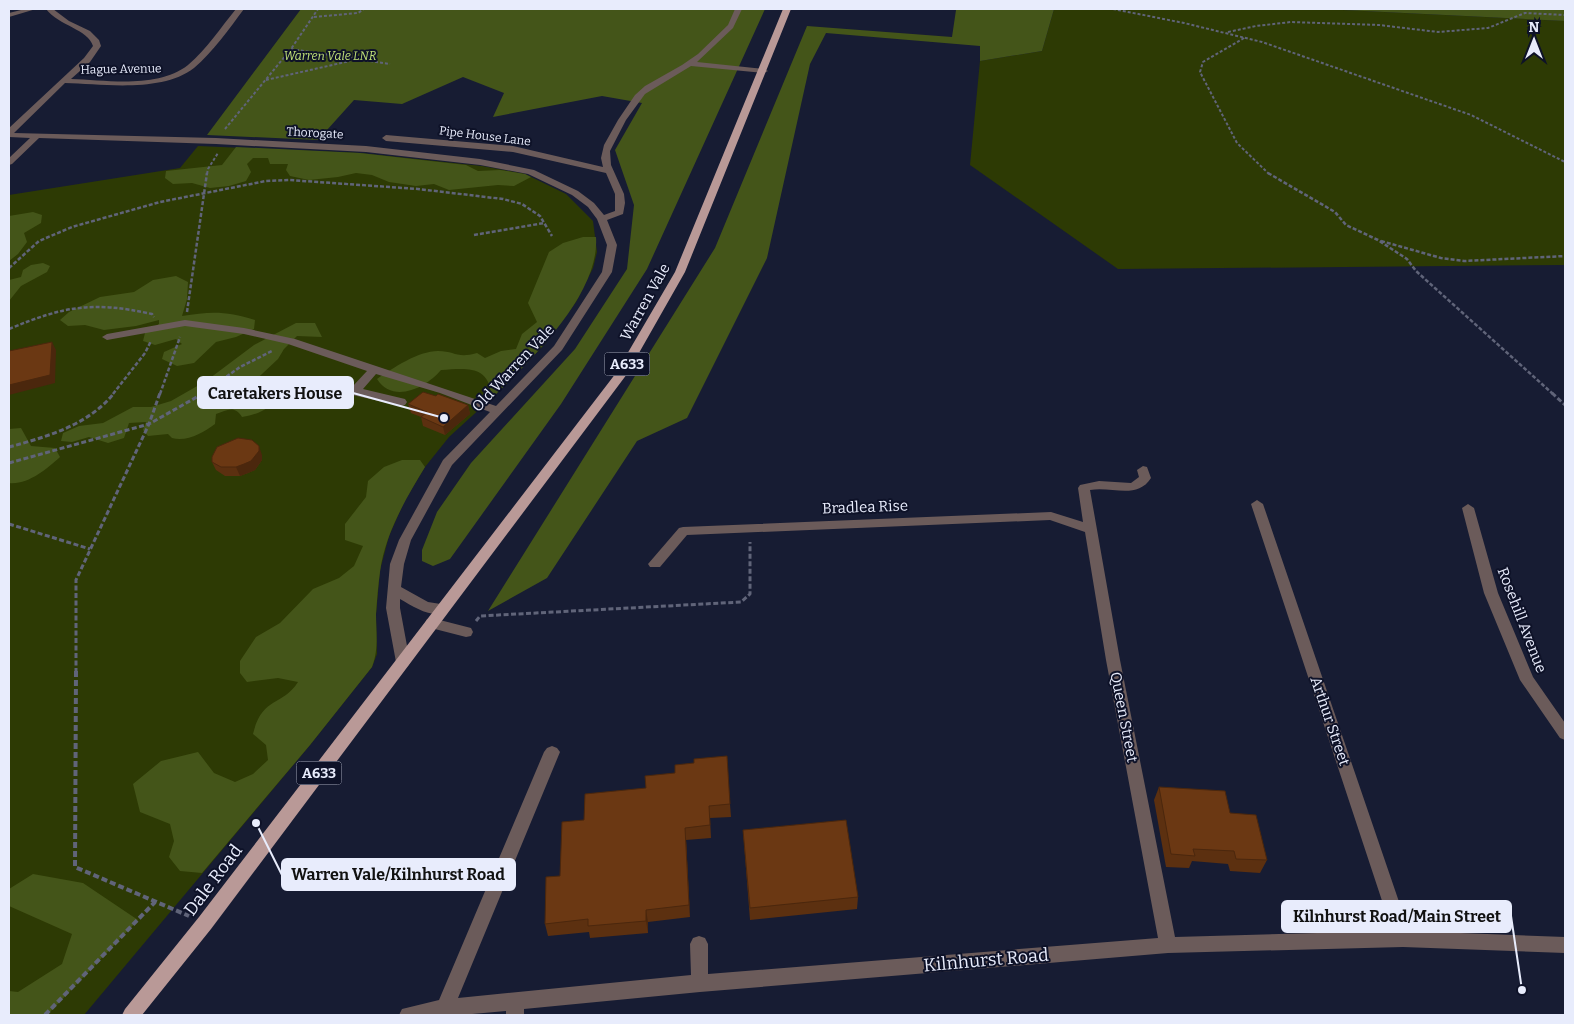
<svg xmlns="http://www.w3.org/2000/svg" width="1574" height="1024" font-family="Bitter,serif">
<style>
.green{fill:#2d3a04}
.forest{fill:#445519}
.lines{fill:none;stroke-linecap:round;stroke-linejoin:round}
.path-far3{stroke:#606479;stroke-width:2;stroke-dasharray:3 2;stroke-linecap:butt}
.path-far2{stroke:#606479;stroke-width:2.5;stroke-dasharray:4 2;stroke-linecap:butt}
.path-far1{stroke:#606479;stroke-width:3;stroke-dasharray:5 2.5;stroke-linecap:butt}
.path{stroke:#606479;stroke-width:4;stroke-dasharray:6 3;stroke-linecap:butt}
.minor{fill:#6b5b5a;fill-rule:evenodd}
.major{fill:#b99997;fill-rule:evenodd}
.wall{fill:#5c3010}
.shaded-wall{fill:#4b270d}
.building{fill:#6b3813;stroke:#4b270d}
.labels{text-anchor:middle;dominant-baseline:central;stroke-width:4;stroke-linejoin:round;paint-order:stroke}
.far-park-label{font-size:12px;font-style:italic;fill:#c0e177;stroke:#0e1228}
.far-street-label{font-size:12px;fill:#e8ecfc;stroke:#0e1228}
.shield{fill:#0e1228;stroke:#a7abbc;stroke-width:1}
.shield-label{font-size:14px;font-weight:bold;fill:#e8ecfc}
.street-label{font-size:15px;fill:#e8ecfc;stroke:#0e1228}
.near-street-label{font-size:18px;fill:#e8ecfc;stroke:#0e1228}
.leader{fill:none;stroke:#e8ecfc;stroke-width:2}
.callout-dot{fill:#e8ecfc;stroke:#0e1228;stroke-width:2}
.callout{fill:#e8ecfc;stroke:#e8ecfc;stroke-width:2}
.callout-label{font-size:16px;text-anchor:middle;font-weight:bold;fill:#111}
</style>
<rect width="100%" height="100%" fill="#171c33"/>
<path class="green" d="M1054,9H1323L1565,21V265L1118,269L970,165L980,61L1042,51Z
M198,146L360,153L482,166L525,174L566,194L593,221L597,252L593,268L576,302L545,344L495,395L449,437L425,467L404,502L389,536L380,570L376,615L377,654L372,667L310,745L84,1015H9V195L180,168Z"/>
<path class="forest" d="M301,9H765L647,269L561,404L450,559L433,566L422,561V550L437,512L471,463L575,349L627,269L634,205L615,150L642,103L602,96L493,117L504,93L463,77L402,104L354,100L318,140L207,135Z
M944,9H1054L1042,51L980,61V46L826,33L810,64L767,258L687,418L637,441L547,578L488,611L715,248L807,26L952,37L956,10Z
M1323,9H1565V21Z
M236,147L360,153L466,165L478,171L500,170L525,174L531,177L514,186L498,185L449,190L434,184L416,186L389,182L372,175L356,173L338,177L309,180L290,176L286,170L288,164H270L268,158H253L247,164L251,172L246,181L229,186L210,188L192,183L173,184L165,178L166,171L222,165Z
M33,212L42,215L41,223L24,233L27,242L18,254L9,261V216Z
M583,237H596C600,293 533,358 495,395L491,394C488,364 464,369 441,370C426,388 393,404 377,379C393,368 418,351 438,351C455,351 457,359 477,353L485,358L501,351L516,349L522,334L537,322L528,303L549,252L563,243Z
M43,263L50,266L47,272L21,286L9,301V280L21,277L23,270L31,265Z
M176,276L188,282L187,299L182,316C211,311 227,311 255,320L254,329L236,337L216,342L194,363L177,366L162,359L164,352L182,344L176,339L155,345L143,341L145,333L159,324V320L136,326L104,330L85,325L68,326L60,320L69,312L100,297L134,292L153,280Z
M296,323H315L322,337L297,336L284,349L278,359L248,387L281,395C269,409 260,414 242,417C235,405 227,410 216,414L215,424C203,433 187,442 172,438L168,434L148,436L143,430L146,422L129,423L124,438L108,443L89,437L72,442L61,441L63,433L79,426L103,423L133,407H151L171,401L206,381L254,345Z
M21,428L31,446L55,448L60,457C47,469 28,485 9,483V429Z
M402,460H420L425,467C405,500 385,534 380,572C378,586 377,600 376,614C376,634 379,648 372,667L310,745L202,873L180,871L169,857L174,841L170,824L140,812L133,784L161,761L198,752L214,773L235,782L253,774L268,760L266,745L253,734C262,696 282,707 298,682L278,678L247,682L240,673V661L256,637L280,623L313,589L339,578L354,566L363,546L345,540V524L366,497L368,481L384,467Z
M33,874L83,883L138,920L49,1013L45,1015H9V991L18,992L62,964L72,934L9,906V889Z"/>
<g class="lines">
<path class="path-far3" d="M1113,9L1184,23L1262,42L1471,115L1565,162
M314,17L358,13L364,9
M1228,32L1256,26L1291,22L1379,25L1438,32L1488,28L1525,13L1565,15
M1244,38L1203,62L1200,72L1237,143L1269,174
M291,49L390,64
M266,80L350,61
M225,129L291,49L318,9
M207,174L208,169L218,153"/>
<path class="path-far2" d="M1268,173L1335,212L1346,225L1378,240L1407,259L1416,271L1553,394
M474,235L544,223
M1381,241L1441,258L1464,261L1565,256
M9,268L39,241L72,227L160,202L266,181L289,180L418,189L503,199L522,204L540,216L552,236
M187,312L207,173
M9,329C64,306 93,301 152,314L154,317
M113,394L145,353L151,341
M160,394L180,337
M202,394L240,367L272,351"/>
<path class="path-far1" d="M1552,393L1565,405
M9,447C46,437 89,425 114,393
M9,463L149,424L204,393
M9,524L90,549
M476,621L480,616L741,602L750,594V542
M76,673V580L149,424L160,393"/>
<path class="path" d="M76,671L75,867L189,916
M45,1015L155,902"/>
<path class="minor" d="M25,9H36L9,17V13Z
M46,9H53L69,21L90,31L99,40L101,46L90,62L71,79C107,80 157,89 188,65C207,49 221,27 236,9H244C229,29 213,52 194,68C162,93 103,84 65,83L14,133L216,138L366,146L480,159L534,170L578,191L594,203L604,215L615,211V194L606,173L513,152L386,141L382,138L386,135L513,146L603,167L601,158L604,145L618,120L635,95L645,86L682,65L698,54L728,25L735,9H742L733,28L697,62L764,69L768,71L764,73L691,66L645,94L626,120L610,151L611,165L624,194L625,203L623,214L607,220L617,245L612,272L562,350L452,465L411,540L404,564L401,587L428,602L447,605L449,609L447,613C430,618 414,607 400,599V608L410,662L408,666L403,668L398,666L396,662L386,608L390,564L399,540L443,460L490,412L440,393L376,374L363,389L405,399L407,402L405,405L401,406L291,381L289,379L291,377L295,376L352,387L367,371L288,344L244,334L185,326L107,340L102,337L107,334L185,320L244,328L295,339L496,406L554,346L602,272L607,245L597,219L588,207L572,195L528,174L480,165L366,152L216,144L39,138L12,164L9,165V158L30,138L9,137V128L84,58L93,46C88,29 59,26 46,9Z
M1143,466L1147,467L1151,478C1137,500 1112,486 1090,490L1120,660L1175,937L1392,931L1251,504L1257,500L1263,504L1409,931L1565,937V953L1403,947L1168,953L700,992L524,1009V1015H506V1011L461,1015H399L402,1009L439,1000L544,752L547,748L552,746L557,748L560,752L458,998L691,975L690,944L693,938L699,936L705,938L708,944V974L1158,938L1106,660L1085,532L1050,520L687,535L660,567H650L648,564L679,528L683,527L1051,512L1083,522L1078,488L1080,485L1099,481L1131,483L1139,477L1137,470Z
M1468,504L1474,508L1498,593L1533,677L1565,723V740L1560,738L1520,680L1484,593L1462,508Z
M432,618L471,628L473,632L471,636L466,637L427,627L425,623L427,619Z"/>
<path class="major" d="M783,9H791L685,272L627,374L211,929L142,1015H122L125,1009L199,917L616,373L675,272Z"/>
</g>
<path class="wall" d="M436,396L468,405L470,414L445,435L423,426L421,417L411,413L408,404Z
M262,455V460L255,470L248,473L240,476H225L216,470L212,462Z
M675,773L730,804L731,817L710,818L711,838L686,840L690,917L648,922V933L590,938L589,932L548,936L545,924L560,876L584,820Z
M1159,787L1230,813L1267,860L1260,873L1230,871L1228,864L1192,861L1189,868L1166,867L1154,800Z
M743,830L858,897L857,909L750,920Z"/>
<path class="shaded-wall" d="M52,342L56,350L55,383L9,395V385Z
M468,405L470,414L445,435L443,427Z
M259,446L262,455V460L255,470L248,473L240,476L236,467Z
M685,828L686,840L690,917L689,905Z
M646,910L648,922V933L646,921Z"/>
<path class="building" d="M52,342L50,375L9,385V351Z
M423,392L436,396L438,394L468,405L443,427L421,417L427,412L408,404Z
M238,438L252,440L259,446V451L251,461L244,464L236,467H221L212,462V457L217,447Z
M727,756L730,804L709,806L710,825L685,828L689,905L646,910V921L588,926V919L545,924L546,877L560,876L562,822L584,820L585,794L646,788L645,776L675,773V765L694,763V759Z
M1159,787L1225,791L1230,813L1256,815L1267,860L1236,859L1234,851L1193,849L1195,856L1171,854Z
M846,820L858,897L750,908L743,830Z"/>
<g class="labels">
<g class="far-park-label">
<text x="330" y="56">Warren Vale LNR</text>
</g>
<g class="far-street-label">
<text transform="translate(121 69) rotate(-1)">Hague Avenue</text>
<text transform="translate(315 133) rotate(3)">Thorogate</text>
<text transform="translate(485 136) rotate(7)">Pipe House Lane</text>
</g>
<g class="shield">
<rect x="604.5" y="352.5" width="45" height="23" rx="4"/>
<rect x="296.5" y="761.5" width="45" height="23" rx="4"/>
</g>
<g class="shield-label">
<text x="627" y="364">A633</text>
<text x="319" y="773">A633</text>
</g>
<g class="street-label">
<text transform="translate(645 302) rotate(-61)">Warren Vale</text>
<text transform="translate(513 368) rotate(-47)">Old Warren Vale</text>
<text transform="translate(865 507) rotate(-2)">Bradlea Rise</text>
<text transform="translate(1522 620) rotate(69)">Rosehill Avenue</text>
<text transform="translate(1124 717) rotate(79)">Queen Street</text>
<text transform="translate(1330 721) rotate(71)">Arthur Street</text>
</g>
<g class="near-street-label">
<text transform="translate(213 880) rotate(-53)">Dale Road</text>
<text transform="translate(986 960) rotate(-5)">Kilnhurst Road</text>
</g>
</g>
<path class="leader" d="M444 418L353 393M256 823L282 875M1522 990L1511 916"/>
<g class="callout-dot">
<circle cx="444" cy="418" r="5"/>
<circle cx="256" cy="823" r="5"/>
<circle cx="1522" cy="990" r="5"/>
</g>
<g class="callout">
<rect x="198" y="377" width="155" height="31" rx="5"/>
<rect x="282" y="859" width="233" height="31" rx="5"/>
<rect x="1282" y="901" width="229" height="31" rx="5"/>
</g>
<g class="callout-label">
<text x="275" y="399">Caretakers House</text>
<text x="398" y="880">Warren Vale/Kilnhurst Road</text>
<text x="1397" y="922">Kilnhurst Road/Main Street</text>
</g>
<rect width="1574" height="1024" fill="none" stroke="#e8ecfc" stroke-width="20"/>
<g transform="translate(1534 40)" stroke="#0e1228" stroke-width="4" paint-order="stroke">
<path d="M0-4L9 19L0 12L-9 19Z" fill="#e8ecfc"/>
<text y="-8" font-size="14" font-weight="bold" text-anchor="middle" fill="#e8ecfc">N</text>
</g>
</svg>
